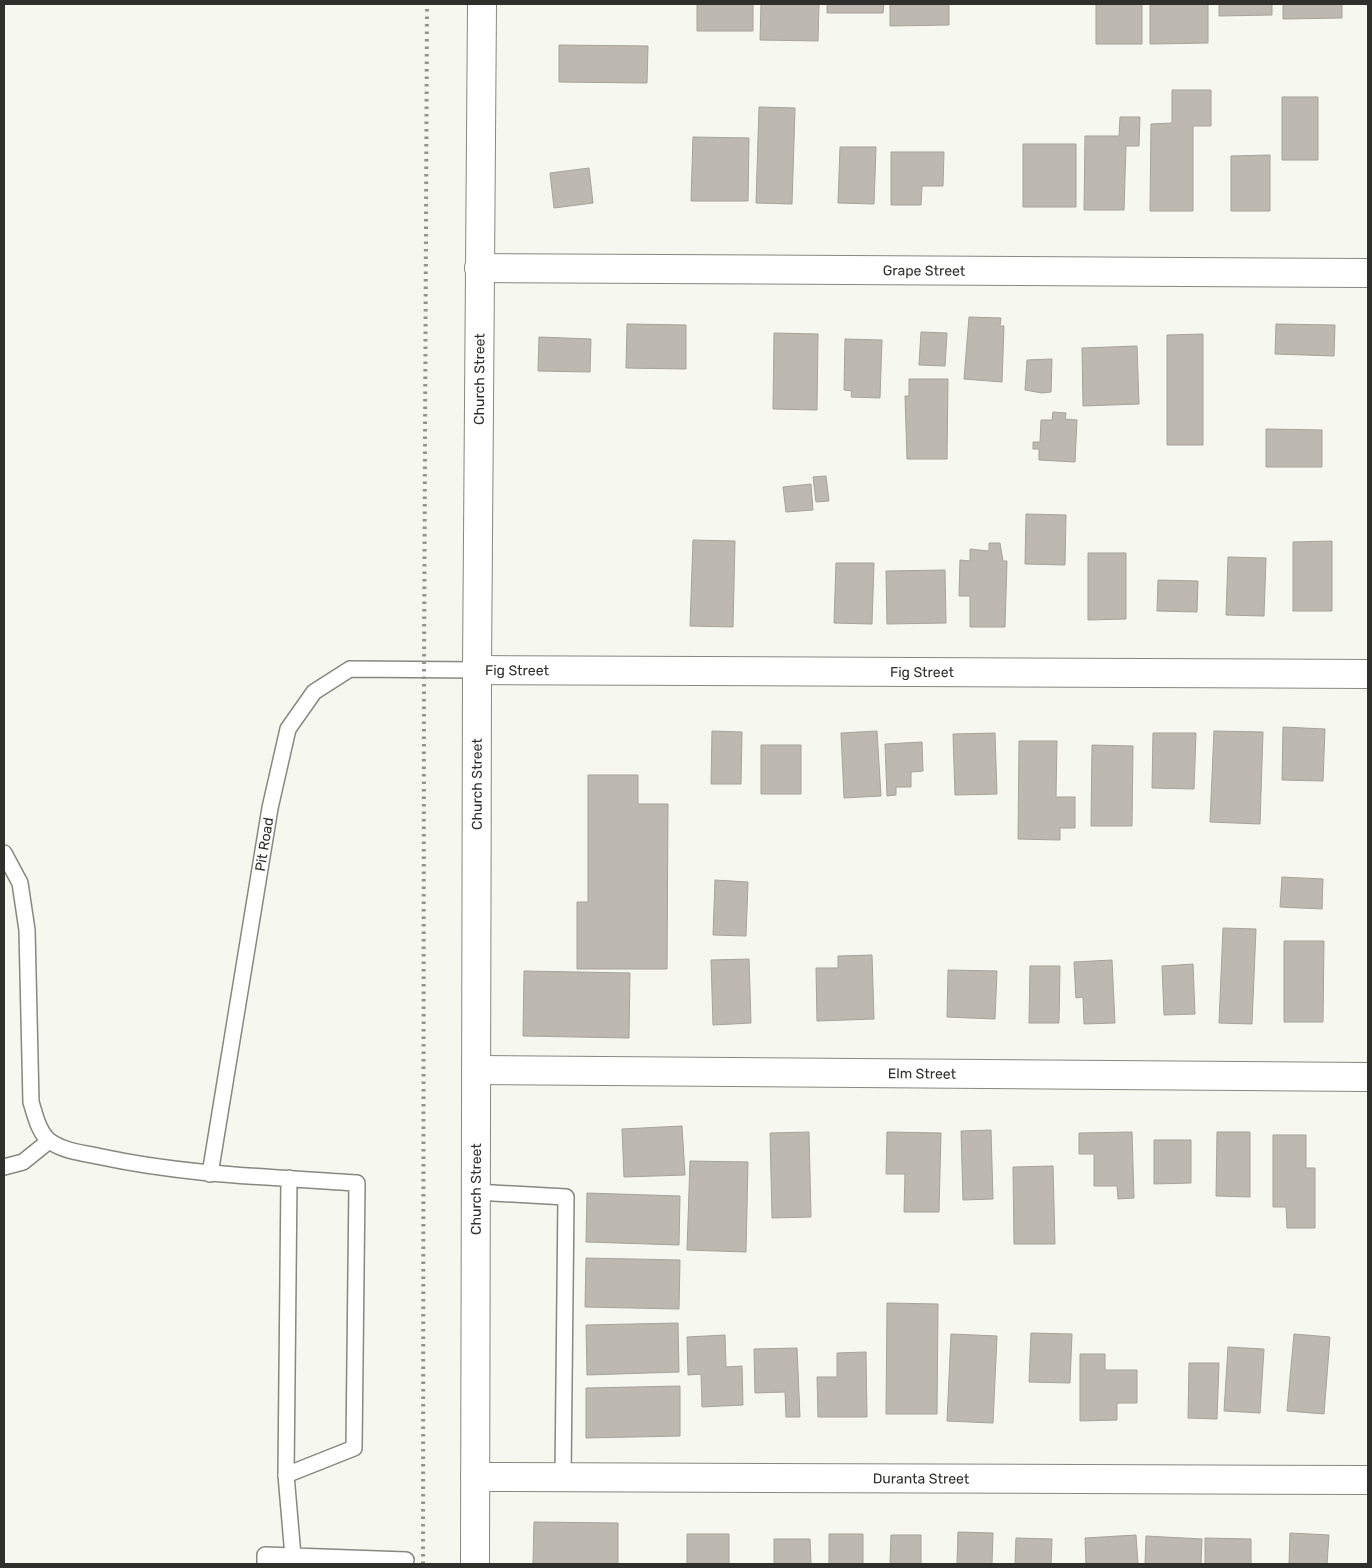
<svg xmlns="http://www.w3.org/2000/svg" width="1372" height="1568" font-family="Rubik,sans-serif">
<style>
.building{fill:#bdb9b1;stroke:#a6a39b}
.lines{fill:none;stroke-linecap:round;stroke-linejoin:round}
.service-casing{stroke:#878880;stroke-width:18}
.minor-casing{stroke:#878880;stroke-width:30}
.tertiary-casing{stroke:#878880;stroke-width:30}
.service{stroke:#fff;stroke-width:15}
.minor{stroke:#fff;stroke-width:28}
.tertiary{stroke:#fff;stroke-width:28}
.rail{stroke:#93938d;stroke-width:4;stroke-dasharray:2.5 5;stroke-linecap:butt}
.labels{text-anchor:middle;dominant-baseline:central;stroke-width:4;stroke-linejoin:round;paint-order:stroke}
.street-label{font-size:14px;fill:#2f2f2c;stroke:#f6f7ee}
</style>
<rect width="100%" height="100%" fill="#f6f7ee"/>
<path class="building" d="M697,4H753V31H697Z
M761,4H819L818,41L760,40Z
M827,4H884L883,13H827Z
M890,4H949V25L890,26Z
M1096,4H1142V44H1096Z
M1150,4H1208V43L1150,44Z
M1219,4H1272V15L1219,16Z
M1283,4H1342V18L1283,19Z
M559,45L648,46L647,83L559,82Z
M1172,90H1211V126H1193V211H1150L1151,124L1172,123Z
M1282,97H1318V160H1282Z
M759,107L795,108L792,204L756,203Z
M1120,117H1140L1139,146H1126L1124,210H1084L1085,136H1119Z
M693,137L749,138L748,201H691Z
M1023,144H1076V207H1023Z
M840,147H876L874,204L838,203Z
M891,152H944L943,186H922L921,205H891Z
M1270,155V211H1231V156Z
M589,168L593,203L554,208L550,173Z
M969,317L1001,318L1000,326H1004L1002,382L964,379Z
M627,324L686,325V369L626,368Z
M1276,324L1335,325L1334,356L1275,354Z
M921,332L947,333L945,366L919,365Z
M774,333L818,334L817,410L773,409Z
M1203,334V445H1167V335Z
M539,337L591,339L590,372L538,371Z
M845,339L882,340L880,398L851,397L852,391L844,390Z
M1137,346L1139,404L1083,406L1082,348Z
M1052,359L1051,392L1042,393L1025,390L1027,360Z
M909,379H948L947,459H907L905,396H909Z
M1053,412L1066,413L1065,419L1077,420L1075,462L1039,460V449H1033V442H1040L1041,420H1052Z
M1266,429L1322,430V467H1266Z
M826,476L829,501L816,502L813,477Z
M811,484L813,510L786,512L783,487Z
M1026,514L1066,515L1065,565L1025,564Z
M693,540L735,541L733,627L690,626Z
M1332,541V611H1293V542Z
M989,543H1000L1003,561H1007L1005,627H970V596H959L960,560L970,561V549L989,551Z
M1088,553H1126V619L1088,620Z
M1228,557L1266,558L1264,616L1226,615Z
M836,563H874L872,624L834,623Z
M945,570L946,623L887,624L886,571Z
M1158,580L1198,581L1197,612L1157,611Z
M1283,727L1325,729L1323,781L1282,780Z
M712,731L742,732L741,784H711Z
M877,731L881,796L844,798L841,733Z
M1214,731L1263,732L1260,824L1210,822Z
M995,733L997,794L955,795L953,734Z
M1153,733H1196L1194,789L1152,788Z
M1019,741H1057L1056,797H1075V828H1060V840L1018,839Z
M922,742L923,771L911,772V787H896V795L887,796L885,744Z
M761,745H801V794H761Z
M1092,745L1133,746L1132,826H1091Z
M588,775H638V804H668L667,969H577V902H588Z
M1282,877L1323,879L1322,909L1280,907Z
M715,880L748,882L746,936L713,935Z
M1223,928L1256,929L1252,1024L1219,1023Z
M1284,941H1324L1323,1022H1284Z
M872,955L874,1019L817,1021L816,968H838V956Z
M749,959L751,1023L713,1025L711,960Z
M1112,960L1115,1023L1084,1024L1083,997L1076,998L1074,962Z
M1193,964L1195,1014L1164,1015L1162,966Z
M1030,966H1060L1059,1023H1029Z
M948,970L997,971L995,1019L947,1017Z
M524,971L630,973L629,1038L523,1036Z
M682,1126L685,1175L624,1177L622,1129Z
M991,1130L993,1199L963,1200L961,1131Z
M809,1132L811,1217L772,1218L770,1133Z
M887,1132L941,1133L939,1212H904L905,1174H886Z
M1132,1132L1134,1198L1118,1199L1117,1186H1094V1154H1079V1133Z
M1217,1132H1250V1197L1216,1196Z
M1273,1135H1306V1168H1315V1228H1287L1286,1207H1273Z
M1154,1140H1191V1183L1154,1184Z
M690,1161L748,1162L746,1252L687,1250Z
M1053,1166L1055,1244H1014L1013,1167Z
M587,1193L680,1196L679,1245L586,1242Z
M586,1258L680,1260L679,1309L585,1307Z
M887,1303L938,1304L937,1414H886Z
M678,1323L679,1372L587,1375L586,1325Z
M1031,1333L1072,1334L1070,1383L1029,1382Z
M951,1334L997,1336L993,1423L947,1421Z
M1294,1334L1330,1337L1324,1414L1287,1411Z
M725,1335L726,1367L742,1366L743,1405L702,1407L701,1374L688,1375L687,1337Z
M1228,1347L1264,1349L1260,1413L1224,1411Z
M797,1348L800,1417H786L785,1392L755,1393L754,1349Z
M866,1352L867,1417H818L817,1377H837V1353Z
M1080,1354H1105V1370H1137V1403H1117V1420L1080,1421Z
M1189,1363H1219L1217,1419L1188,1418Z
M680,1386V1436L586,1438V1388Z
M534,1522L618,1523V1564H533Z
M958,1532L993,1533L992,1564H957Z
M1290,1533L1329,1535L1327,1564H1289Z
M687,1534H729V1564H687Z
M829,1534H863V1564H829Z
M891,1535H921V1564H890Z
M1136,1535L1138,1564H1086L1085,1538Z
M1146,1536L1202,1539L1201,1564H1145Z
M1016,1538L1052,1539L1051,1564H1015Z
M1205,1538L1251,1539V1564H1205Z
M774,1539H810L811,1564H774Z"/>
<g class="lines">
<g class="service-casing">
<g id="service">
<path d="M4,853L20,883L27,930L31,1102C35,1115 39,1134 51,1142C66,1152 85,1153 102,1157C185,1175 272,1177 357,1183L354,1448L286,1475L289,1178"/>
<path d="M4,1167L23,1162L49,1141"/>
<path id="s1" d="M210,1174L270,808L288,729L314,692L350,669L477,670"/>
<path d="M476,1192L566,1197L563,1477"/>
<path d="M286,1475L293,1556L406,1560"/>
<path d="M265,1564V1555L293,1556"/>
</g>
</g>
<g class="minor-casing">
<g id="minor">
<path id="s2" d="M479,268L1368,273"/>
<path id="s3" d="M477,670L1368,674"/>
<path id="s4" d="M476,1070L1368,1077"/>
<path id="s5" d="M475,1477L1368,1480"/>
</g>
</g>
<g class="tertiary-casing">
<g id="tertiary">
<path id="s6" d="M475,1564L477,670L482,4"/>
</g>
</g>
<use href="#service" class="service"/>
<use href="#minor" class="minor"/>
<use href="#tertiary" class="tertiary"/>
<path class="rail" d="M423,1564L424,669L427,4"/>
</g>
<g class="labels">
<g class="street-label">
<text stroke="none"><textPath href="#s2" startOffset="445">Grape Street</textPath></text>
<text stroke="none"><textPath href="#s6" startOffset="1185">Church Street</textPath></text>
<text stroke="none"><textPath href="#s3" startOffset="40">Fig Street</textPath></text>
<text stroke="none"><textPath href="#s3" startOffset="445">Fig Street</textPath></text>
<text stroke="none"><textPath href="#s6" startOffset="780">Church Street</textPath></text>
<text stroke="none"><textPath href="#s1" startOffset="334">Pit Road</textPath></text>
<text stroke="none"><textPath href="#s4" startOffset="446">Elm Street</textPath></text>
<text stroke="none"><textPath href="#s6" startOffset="375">Church Street</textPath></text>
<text stroke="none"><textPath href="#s5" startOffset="446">Duranta Street</textPath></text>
</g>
</g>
<rect width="1372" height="1568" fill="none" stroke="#2f2f2c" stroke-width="10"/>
</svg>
